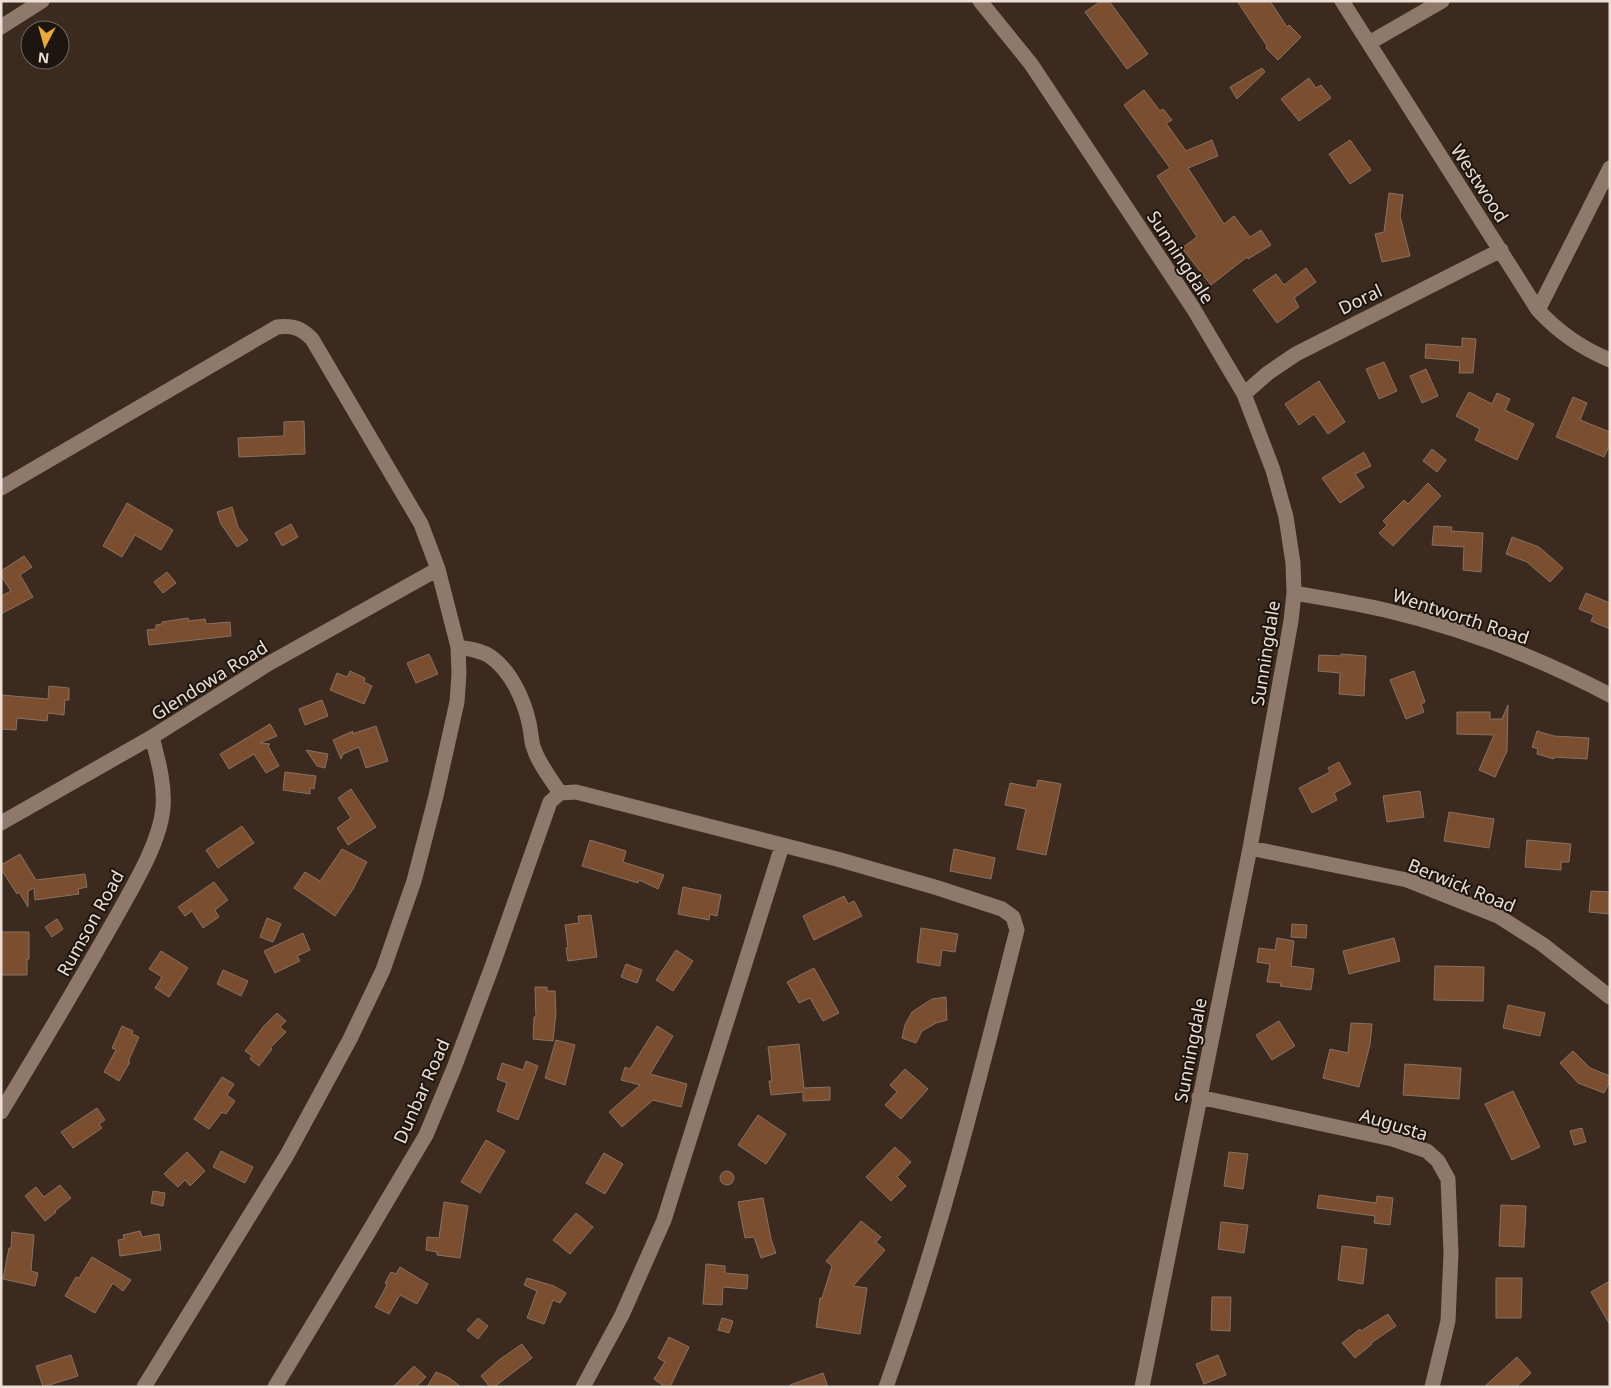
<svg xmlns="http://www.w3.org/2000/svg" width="1611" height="1388" font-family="'Noto Sans',sans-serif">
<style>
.building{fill:#7a4e2e;stroke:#877263}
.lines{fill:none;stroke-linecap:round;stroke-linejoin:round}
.street{stroke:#8f796b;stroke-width:15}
.labels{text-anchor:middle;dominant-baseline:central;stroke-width:4;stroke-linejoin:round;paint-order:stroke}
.street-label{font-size:18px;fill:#ebdfd7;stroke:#1d150f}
</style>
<rect width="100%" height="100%" fill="#3c2a1e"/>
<path class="building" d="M1101,1H1109L1148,54L1127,69L1085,12Z
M1237,1H1270L1287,27L1289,25L1301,37L1278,60L1266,48L1267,46Z
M1262,68L1265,72L1237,99L1230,87Z
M1309,78L1316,88L1321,85L1331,98L1299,121L1281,99Z
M1144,90L1160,111L1163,109L1172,120L1166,123L1186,151L1212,140L1218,156L1188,168L1224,224L1234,216L1250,237L1261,230L1271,245L1248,259L1247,257L1211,285L1182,248L1197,237L1157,176L1170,168L1124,105Z
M1350,140L1371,170L1350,184L1329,154Z
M1389,193L1403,195L1400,216L1410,256L1382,262L1375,234L1384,232Z
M1306,268L1316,282L1294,298L1299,307L1277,323L1253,290L1276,274L1284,285Z
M1462,338L1476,339L1473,373H1459L1460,361L1425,358L1426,344L1462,347Z
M1384,362L1397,391L1379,399L1366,369Z
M1426,369L1438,396L1422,403L1410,376Z
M1319,381L1345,422L1328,434L1314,414L1299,425L1285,404Z
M1469,392L1492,404L1497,393L1510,399L1505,410L1534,424L1517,460L1475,440L1480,429L1456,416Z
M1573,397L1587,403L1580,420L1610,432V444L1604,457L1556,437Z
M304,421L305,454L239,457L238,438L284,436V422Z
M1432,449L1446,460L1437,472L1423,461Z
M1364,452L1371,466L1355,474L1364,487L1340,503L1322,478Z
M1428,483L1441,496L1393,546L1379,533L1387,525L1383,521L1404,500L1408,504Z
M127,503L173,530L161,550L135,535L122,557L103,546Z
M232,507L238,527L248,540L237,547L221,524L217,512Z
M291,524L298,537L282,546L275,533Z
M1434,526L1452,527L1451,531L1483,533L1481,572L1463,570L1464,547L1432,545Z
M1512,537L1539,547L1563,568L1550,582L1527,562L1506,554Z
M24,556L32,567L20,575L33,597L1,614V596L11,591L1,576V571Z
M167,572L176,583L163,593L154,582Z
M1586,593L1610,603V629L1591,621L1594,615L1579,609Z
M188,618L189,621L205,619L206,624L230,622L231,636L149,645L147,630L156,629V625L162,624V622Z
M429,654L438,674L416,683L407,663Z
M1341,654L1366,656L1364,696L1339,694L1340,673L1318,671L1319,655L1341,656Z
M350,671L365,678L364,682L372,686L364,704L330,690L337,673L347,677Z
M1414,671L1425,702L1421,704L1424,712L1406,719L1390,680Z
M49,686L69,688V700H65L64,715L48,713L47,721L17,718L16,730L1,729V695L48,699Z
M322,700L328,716L305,725L299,709Z
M1508,705L1507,751L1495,777L1479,770L1494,735L1457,734V712H1490V719H1502Z
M270,724L277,736L260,743L270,744L268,746L279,766L266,773L254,754L229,769L220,754Z
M376,726L388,761L366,768L359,747L343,754L341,759L333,740L353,731L352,734Z
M1537,731L1554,736L1589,738L1587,759L1554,757V759L1537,754L1538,749L1532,747Z
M306,750L328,754L325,768L317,766Z
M1339,762L1351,784L1334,793L1337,800L1312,813L1299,788L1330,772L1328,768Z
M285,772L316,776L314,789L310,788V794L283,790Z
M1038,780L1061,784L1046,855L1017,849L1026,809L1005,805L1010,783L1036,788Z
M351,789L376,827L348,845L337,828L351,818L338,798Z
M1420,791L1424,817L1387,822L1383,796Z
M1449,812L1494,819L1489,848L1444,841Z
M242,826L254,843L218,868L206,850Z
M590,840L626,851L623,862L664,875L658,889L639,880L638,883L582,866Z
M1527,840L1571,844L1569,862H1561V870L1525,867Z
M342,849L367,862L353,889L335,916L294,888L305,872L320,881Z
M954,849L995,858L991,879L950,871Z
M20,854L36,880L85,874L87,887L78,889L79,894L35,900L34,888L28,891V907L19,892L17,894L1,869V865Z
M214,882L228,900L215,910L219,917L203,928L192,911L185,916L178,907Z
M683,887L721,895L717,916L710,914L709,920L678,914Z
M1591,891L1610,892V914L1589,912Z
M844,896L848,904L854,901L862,916L814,940L803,916Z
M591,915L597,957L568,961L566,948L568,947L565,925L579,923L578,916Z
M267,918L281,924L273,942L260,937Z
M57,919L63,929L52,937L45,927Z
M1292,924L1307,925L1306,938L1291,937Z
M921,928L958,934L955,952L942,950L940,966L917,962Z
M1,932H29V959H27V975H1Z
M303,933L310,950L297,956L300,961L275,973L264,951Z
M1277,938L1294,941L1291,966L1314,969L1311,990L1280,986L1281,983L1267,982L1270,964L1257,962L1259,948L1275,950Z
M1394,938L1400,961L1349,974L1343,951Z
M676,950L693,961L673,991L656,980Z
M161,951L188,968L169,997L155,988L162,977L149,969Z
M626,964L642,970L637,983L621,977Z
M1435,966L1484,967L1483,1001L1434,1000Z
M814,968L839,1013L823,1021L810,998L799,1003L787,982Z
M223,970L248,981L241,996L217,984Z
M535,987H547V991H555L556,1012L553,1041L533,1039L534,1017H536Z
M946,997L947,1020L936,1023L922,1031L916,1043L902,1038L905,1025L912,1012L932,999Z
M1508,1005L1545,1013L1540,1036L1503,1028Z
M277,1013L286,1021L280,1027L286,1032L270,1048L272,1049L259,1066L250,1059L252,1056L245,1051L263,1027Z
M1279,1021L1295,1046L1272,1060L1256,1035Z
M1351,1023L1372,1024L1370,1045L1359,1087L1323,1078L1330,1049L1348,1053Z
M122,1026L133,1031L132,1034L139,1037L128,1062H130L119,1081L104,1072L116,1050L112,1048Z
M657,1026L673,1036L650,1074L687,1084L681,1107L653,1100L622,1127L609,1112L640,1085L621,1080L625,1067L630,1069Z
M556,1040L575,1045L565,1085L545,1078Z
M799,1044L804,1088L830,1087V1100L803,1101V1092L771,1095L769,1081H772L768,1047Z
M1573,1051L1590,1068L1610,1076V1081L1604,1093L1578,1083L1560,1063Z
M526,1061L538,1066L518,1120L497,1111L507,1083L497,1079L502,1063L523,1070Z
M1405,1064L1461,1068L1459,1099L1403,1095Z
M905,1069L928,1089L901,1119L885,1105L897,1092L890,1085Z
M222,1077L234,1084L227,1095L235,1101L226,1114L222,1112L209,1129L194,1119Z
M1513,1091L1540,1147L1512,1160L1485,1104Z
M97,1108L105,1120L99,1124L102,1128L73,1148L61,1132Z
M758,1115L786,1134L766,1164L738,1145Z
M1582,1128L1586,1142L1574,1145L1570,1131Z
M486,1140L505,1151L480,1193L461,1182Z
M895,1147L911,1162L897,1177L906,1186L891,1201L866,1177Z
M221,1151L253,1167L245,1183L213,1167Z
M187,1152L205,1171L190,1186L185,1180L178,1187L164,1174Z
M1229,1152L1248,1154L1243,1189L1224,1186Z
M604,1153L623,1164L605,1194L586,1183Z
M720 1178a7 7 0 1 1 14 0a7 7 0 1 1-14 0Z
M60,1185L71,1198L55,1211L56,1212L45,1221L25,1196L36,1187L44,1197Z
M153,1191L165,1193L163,1206L151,1203Z
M1319,1195L1376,1203L1377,1196L1393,1198L1390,1225L1374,1223L1375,1216L1317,1208Z
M763,1198L771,1239L776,1253L761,1258L754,1237L745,1238L738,1202Z
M444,1202L468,1206L460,1258L437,1255V1252L426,1250L427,1237L439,1238Z
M1501,1205L1526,1206L1524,1247L1499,1246Z
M576,1213L593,1227L570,1254L553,1240Z
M861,1221L881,1237L876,1242L885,1250L853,1286L867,1288L860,1334L816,1327L820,1298H822L832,1266L826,1261Z
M1221,1222L1248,1225L1244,1253L1218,1249Z
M140,1231L142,1237L159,1234L161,1250L120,1256L118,1240L124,1239L123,1235Z
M12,1232L34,1235L31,1271L38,1273L35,1286L3,1279L9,1248H11Z
M1342,1246L1367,1249L1363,1284L1338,1280Z
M92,1257L131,1280L123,1291L113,1283L95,1313L65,1296L76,1277L79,1278Z
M706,1264L725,1266V1273L748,1275L747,1289L723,1287L722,1305L703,1304Z
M400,1267L428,1284L417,1304L400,1295L389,1314L375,1307L387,1285L385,1283L391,1272L396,1274Z
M527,1278L554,1286L566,1293L560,1303L553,1300L544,1324L527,1318L537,1291L524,1285Z
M1496,1278H1522L1521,1318H1496Z
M1610,1281V1325L1591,1292Z
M1212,1297H1231L1230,1331L1211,1330Z
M1388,1314L1396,1326L1371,1343L1372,1344L1355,1358L1342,1343L1360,1329L1361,1331Z
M478,1318L488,1326L478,1339L467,1330Z
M722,1318L733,1321L729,1333L718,1330Z
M669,1337L689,1347L670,1387H665L654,1379L665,1362L658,1358Z
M522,1344L532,1358L494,1387H490L481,1376L499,1360Z
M71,1355L78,1376L43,1387L36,1366Z
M1218,1355L1226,1375L1204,1384L1196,1364Z
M1517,1357L1531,1373L1516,1387H1484Z
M414,1366L426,1377L416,1387H393Z
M436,1372L448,1377L461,1387H427Z
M823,1373L828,1387H790V1385Z"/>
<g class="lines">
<path class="street" d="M980,1L1031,64L1193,308L1244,394L1273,470L1286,517L1293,563L1294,593L1291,621L1250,848L1142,1387
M1342,1L1538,310C1559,333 1581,348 1610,360
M1,27L42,1
M1369,43L1442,1
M1538,310L1610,168
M1244,394L1268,373L1296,354L1501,250
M1,488L277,327C293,325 301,328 312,339L421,524L438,569L458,647L459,674L457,702L436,796L414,881L383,970L350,1039L287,1155L144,1387
M1294,593C1324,598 1355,603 1385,610C1462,628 1539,658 1610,695
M458,647C469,649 481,650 491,657C511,671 524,700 529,723C531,731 531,739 533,746C538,763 551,779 560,793
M560,793L576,792L837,859L938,888L1002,909L1013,917L1017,930C978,1084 940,1237 886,1387
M1,823L152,737L268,664L438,569
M1250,848L1407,880L1498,916L1542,944L1610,997
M1199,1097L1392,1139L1427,1151L1438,1161L1448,1179L1451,1253L1448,1321L1432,1387
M1,1112C40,1048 78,984 115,919C132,888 160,843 163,808C165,784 158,760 152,737
M275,1387L365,1238L426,1135L454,1068L493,964L550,802L560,793
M583,1387L622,1315L664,1220L782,846"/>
</g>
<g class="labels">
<g class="street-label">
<text transform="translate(1480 183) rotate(57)">Westwood</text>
<text transform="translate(1181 257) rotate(57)">Sunningdale</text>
<text transform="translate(1360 299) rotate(-26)">Doral</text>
<text transform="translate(1461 616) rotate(18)">Wentworth Road</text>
<text transform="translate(1265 653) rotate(-81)">Sunningdale</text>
<text transform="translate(209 680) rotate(-32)">Glendowa Road</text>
<text transform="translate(1462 885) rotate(22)">Berwick Road</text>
<text transform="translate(90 923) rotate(-61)">Rumson Road</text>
<text transform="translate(1190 1050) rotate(-79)">Sunningdale</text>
<text transform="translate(421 1091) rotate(-66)">Dunbar Road</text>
<text transform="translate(1394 1124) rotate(17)">Augusta</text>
</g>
</g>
<rect width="1611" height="1388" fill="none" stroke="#ebdfd7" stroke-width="5"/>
<g transform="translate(45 45) rotate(186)"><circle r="24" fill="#1d150f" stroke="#6f665f"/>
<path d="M0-4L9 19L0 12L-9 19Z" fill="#e8ab37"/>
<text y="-8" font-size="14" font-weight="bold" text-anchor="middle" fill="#ebdfd7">N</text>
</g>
</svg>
